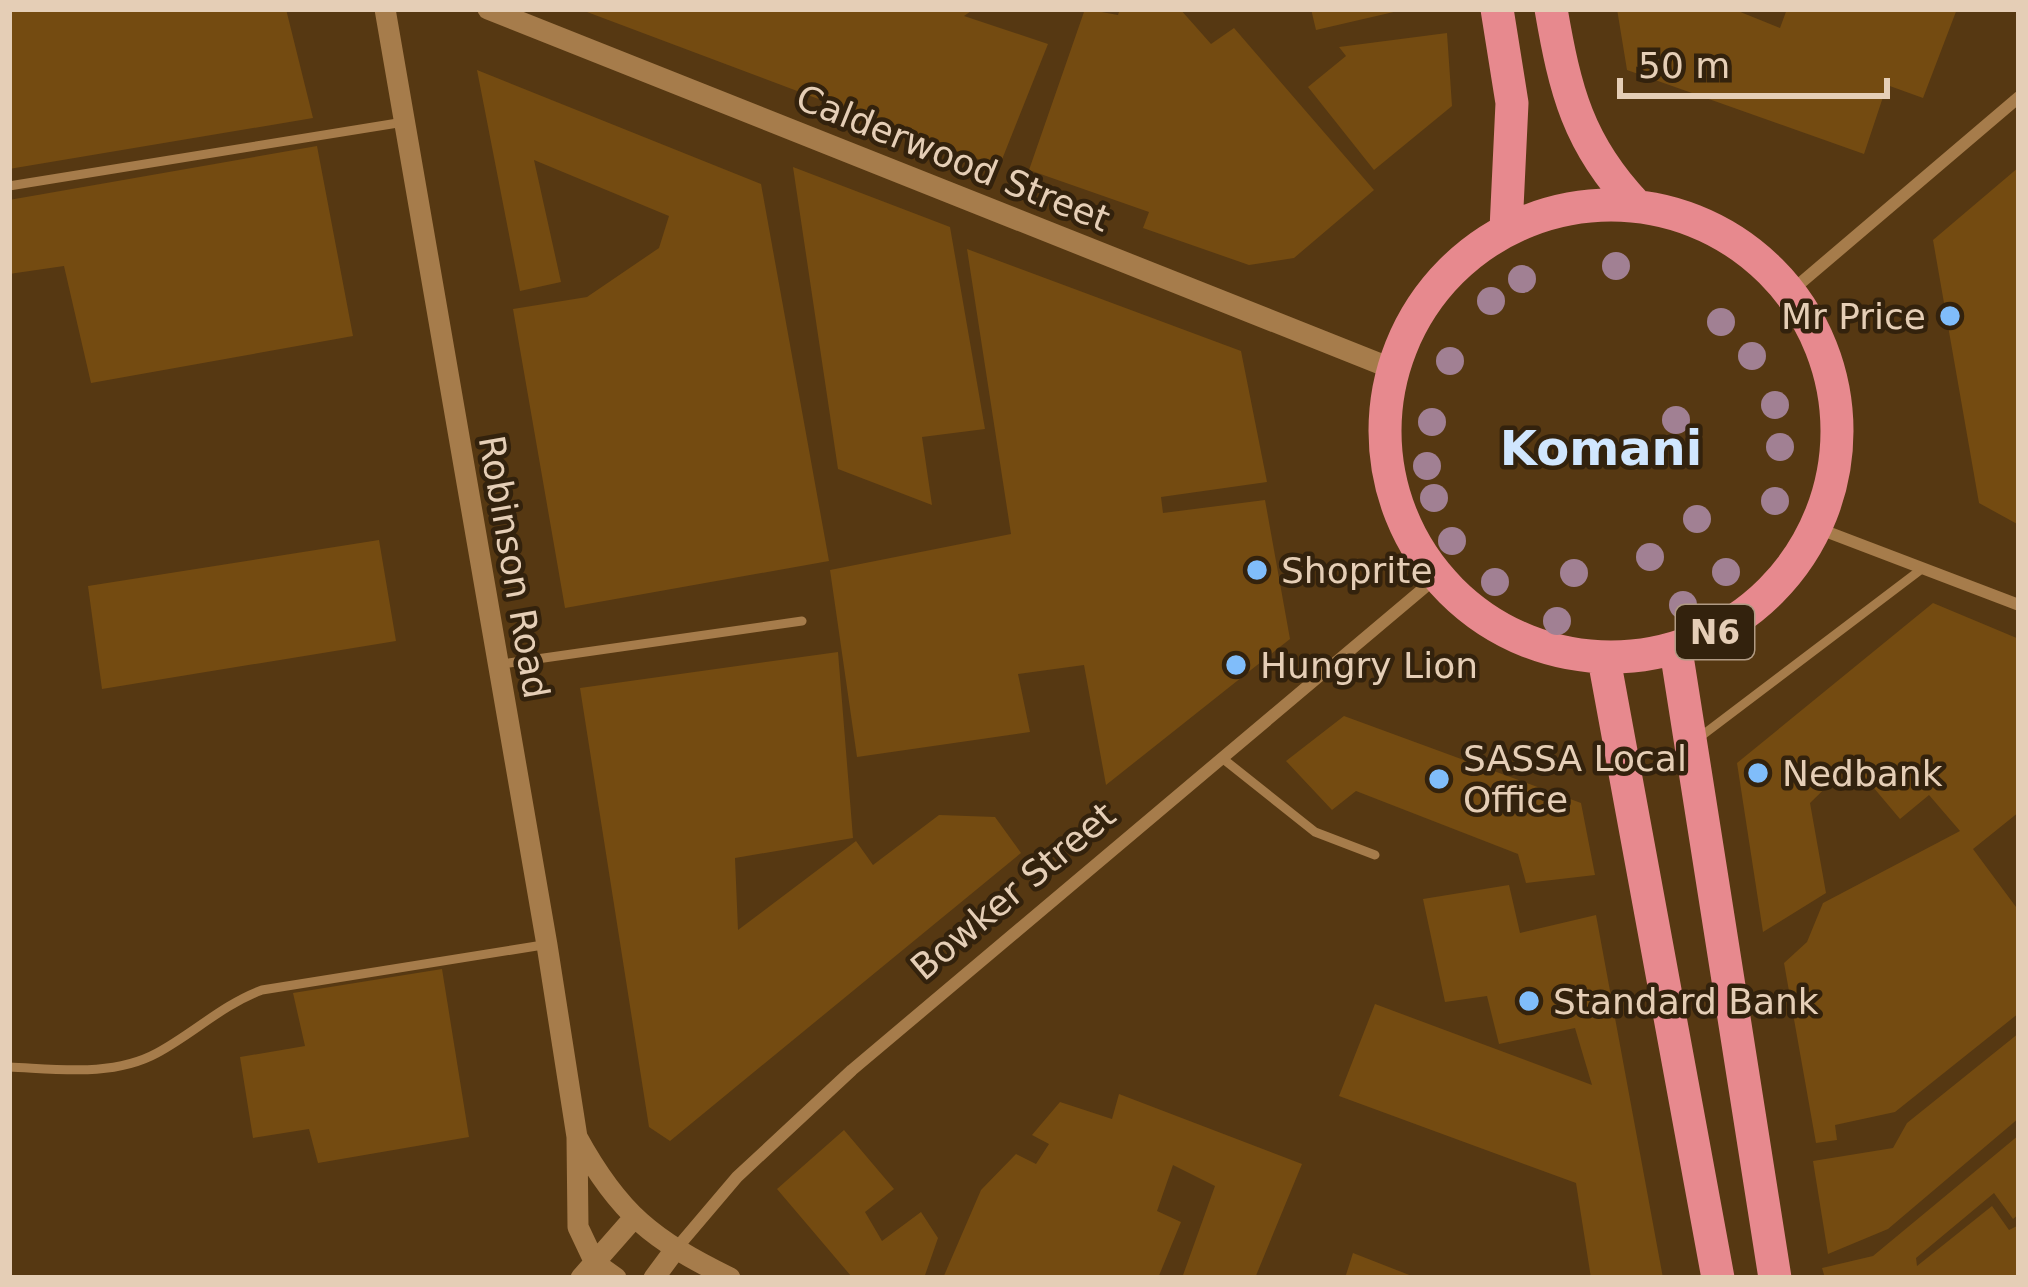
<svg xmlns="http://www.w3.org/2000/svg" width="2028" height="1287" font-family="'DejaVu Sans',sans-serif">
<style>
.building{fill:#744b11}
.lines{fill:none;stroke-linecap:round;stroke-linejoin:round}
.service{stroke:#a67c4b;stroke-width:9}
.minor{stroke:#a67c4b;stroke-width:12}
.tertiary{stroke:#a67c4b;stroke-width:21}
.trunk{stroke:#e7898e;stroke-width:33}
.tree{fill:#a18093}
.poi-dot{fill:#80bdfa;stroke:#33220d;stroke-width:4.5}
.labels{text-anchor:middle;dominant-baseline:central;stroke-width:9;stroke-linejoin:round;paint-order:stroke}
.shield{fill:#33220d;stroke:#b09a83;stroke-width:3}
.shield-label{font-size:33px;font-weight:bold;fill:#e5ceb6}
.street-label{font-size:36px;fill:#e5ceb6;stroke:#33220d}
.poi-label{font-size:36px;fill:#e5ceb6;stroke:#33220d;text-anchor:start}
.district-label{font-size:48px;font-weight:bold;fill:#d0e6fe;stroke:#33220d}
</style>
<rect width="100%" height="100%" fill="#563812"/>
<path class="building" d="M9,9H286L313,118L9,169Z
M579,9H974L964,16L1048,44L999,167Z
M1085,9L1118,15L1120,9H1180L1211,44L1234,28L1374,190L1294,258L1249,265L1143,228L1149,212L1029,170Z
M1311,9H1397L1398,11L1316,30Z
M1617,9H1733L1780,28L1787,9H1957L1923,98L1887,85L1864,154L1627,70Z
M1447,33L1452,106L1374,170L1308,87L1346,56L1339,47Z
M477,70L761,184L829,561L565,608L513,309L587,297L659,248L669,216L534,160L561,282L520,291Z
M317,146L353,336L91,383L64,266L9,274V200Z
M793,167L950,227L985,429L922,437L932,505L838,469Z
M2019,167V525L1979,503L1933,240Z
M967,249L1241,351L1267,482L1161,497L1163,513L1265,500L1290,639L1106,785L1084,665L1018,674L1030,732L857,757L830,570L1011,534Z
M379,540L396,641L102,689L88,586Z
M1933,603L2019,639V812L1973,849L2019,911V1013L1895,1112L1835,1125L1837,1140L1816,1143L1784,963L1807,942L1823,903L1960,831L1929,795L1900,819L1852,762L1810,803L1826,893L1763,932L1737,763Z
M838,652L853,838L735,858L738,930L856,841L873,865L939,815L995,817L1021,853L670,1141L649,1127L580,688Z
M1344,716L1581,803L1595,875L1526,883L1518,854L1356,791L1332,810L1286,761Z
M1509,885L1520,933L1596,915L1663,1278H1591L1576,1183L1339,1096L1375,1004L1592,1085L1575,1028L1499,1044L1487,996L1445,1002L1423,899Z
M442,969L469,1137L318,1163L309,1129L253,1138L240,1057L305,1046L293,993Z
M2019,1033V1118L1888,1229L1828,1254L1813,1161L1893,1148L1907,1123Z
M1119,1094L1302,1164L1255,1278H1182L1215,1186L1173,1165L1157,1211L1181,1222L1158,1278H943L981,1190L1016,1154L1036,1164L1049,1144L1032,1135L1060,1102L1112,1119Z
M844,1130L894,1189L865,1212L882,1241L921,1212L938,1238L924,1278L851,1276L777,1189Z
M2019,1135V1214L2013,1219L1994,1193L1916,1258L1917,1266L1992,1206L2009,1230L2019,1225V1278H1825L1822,1268L1873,1256Z
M1353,1253L1417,1278H1345Z"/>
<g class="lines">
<path class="service" d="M9,186L404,122
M502,664L802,621
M1700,737L1923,568
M1222,758L1315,832L1375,855
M9,1067C58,1069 113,1077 157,1053C194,1033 222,1005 262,990L543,945"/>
<path class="minor" d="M1790,292L2019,97
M1817,528L2019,605
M675,1250L737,1177L852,1070L1437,577"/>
<path class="tertiary" d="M385,9L547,945L577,1137L578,1227L595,1263L616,1278
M488,9L1393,369
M577,1137C619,1214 653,1240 730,1278
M581,1278L632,1220
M654,1278L674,1251"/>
<path class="trunk" d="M1497,9L1512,103L1506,229
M1551,9C1565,90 1578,144 1636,205
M1385 431a226 226 0 1 1 452 0a226 226 0 1 1-452 0Z
M1676,650L1775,1278
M1604,659L1718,1278"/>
</g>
<g class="tree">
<circle cx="1616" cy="266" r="14"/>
<circle cx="1522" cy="279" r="14"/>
<circle cx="1491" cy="301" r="14"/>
<circle cx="1721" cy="322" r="14"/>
<circle cx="1752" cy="356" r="14"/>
<circle cx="1450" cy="361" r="14"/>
<circle cx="1775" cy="405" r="14"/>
<circle cx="1676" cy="420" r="14"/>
<circle cx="1432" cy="422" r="14"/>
<circle cx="1780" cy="447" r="14"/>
<circle cx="1427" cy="466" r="14"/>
<circle cx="1434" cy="498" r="14"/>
<circle cx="1775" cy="501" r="14"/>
<circle cx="1697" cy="519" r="14"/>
<circle cx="1452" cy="541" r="14"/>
<circle cx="1650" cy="557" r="14"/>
<circle cx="1726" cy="572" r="14"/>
<circle cx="1574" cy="573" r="14"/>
<circle cx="1495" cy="582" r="14"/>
<circle cx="1683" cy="605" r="14"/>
<circle cx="1557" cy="621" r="14"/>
</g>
<g class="poi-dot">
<circle cx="1950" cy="316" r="12"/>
<circle cx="1257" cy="570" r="12"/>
<circle cx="1236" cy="665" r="12"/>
<circle cx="1758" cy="773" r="12"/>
<circle cx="1439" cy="779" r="12"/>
<circle cx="1529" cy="1001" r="12"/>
</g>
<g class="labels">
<rect class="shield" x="1676" y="605" width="78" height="54" rx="9"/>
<g class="shield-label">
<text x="1715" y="632">N6</text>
</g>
<g class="street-label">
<text transform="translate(953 158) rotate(22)">Calderwood Street</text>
<text transform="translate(514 567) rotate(80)">Robinson Road</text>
<text transform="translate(1013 891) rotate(-40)">Bowker Street</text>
</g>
<g class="poi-label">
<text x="1926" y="316" text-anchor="end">Mr Price</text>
<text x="1281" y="570">Shoprite</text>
<text x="1260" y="665">Hungry Lion</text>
<text x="1463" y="758">SASSA Local<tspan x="1463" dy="41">Office</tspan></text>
<text x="1782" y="773">Nedbank</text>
<text x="1553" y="1001">Standard Bank</text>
</g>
<g class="district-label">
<text x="1601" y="448">Komani</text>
</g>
</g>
<rect width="2028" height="1287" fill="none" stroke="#e5ceb6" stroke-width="24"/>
<path d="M1620 78v18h267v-18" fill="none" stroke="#e5ceb6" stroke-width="6"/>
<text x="1638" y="78" font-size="36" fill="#e5ceb6" stroke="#33220d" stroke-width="9" paint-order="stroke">50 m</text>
</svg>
